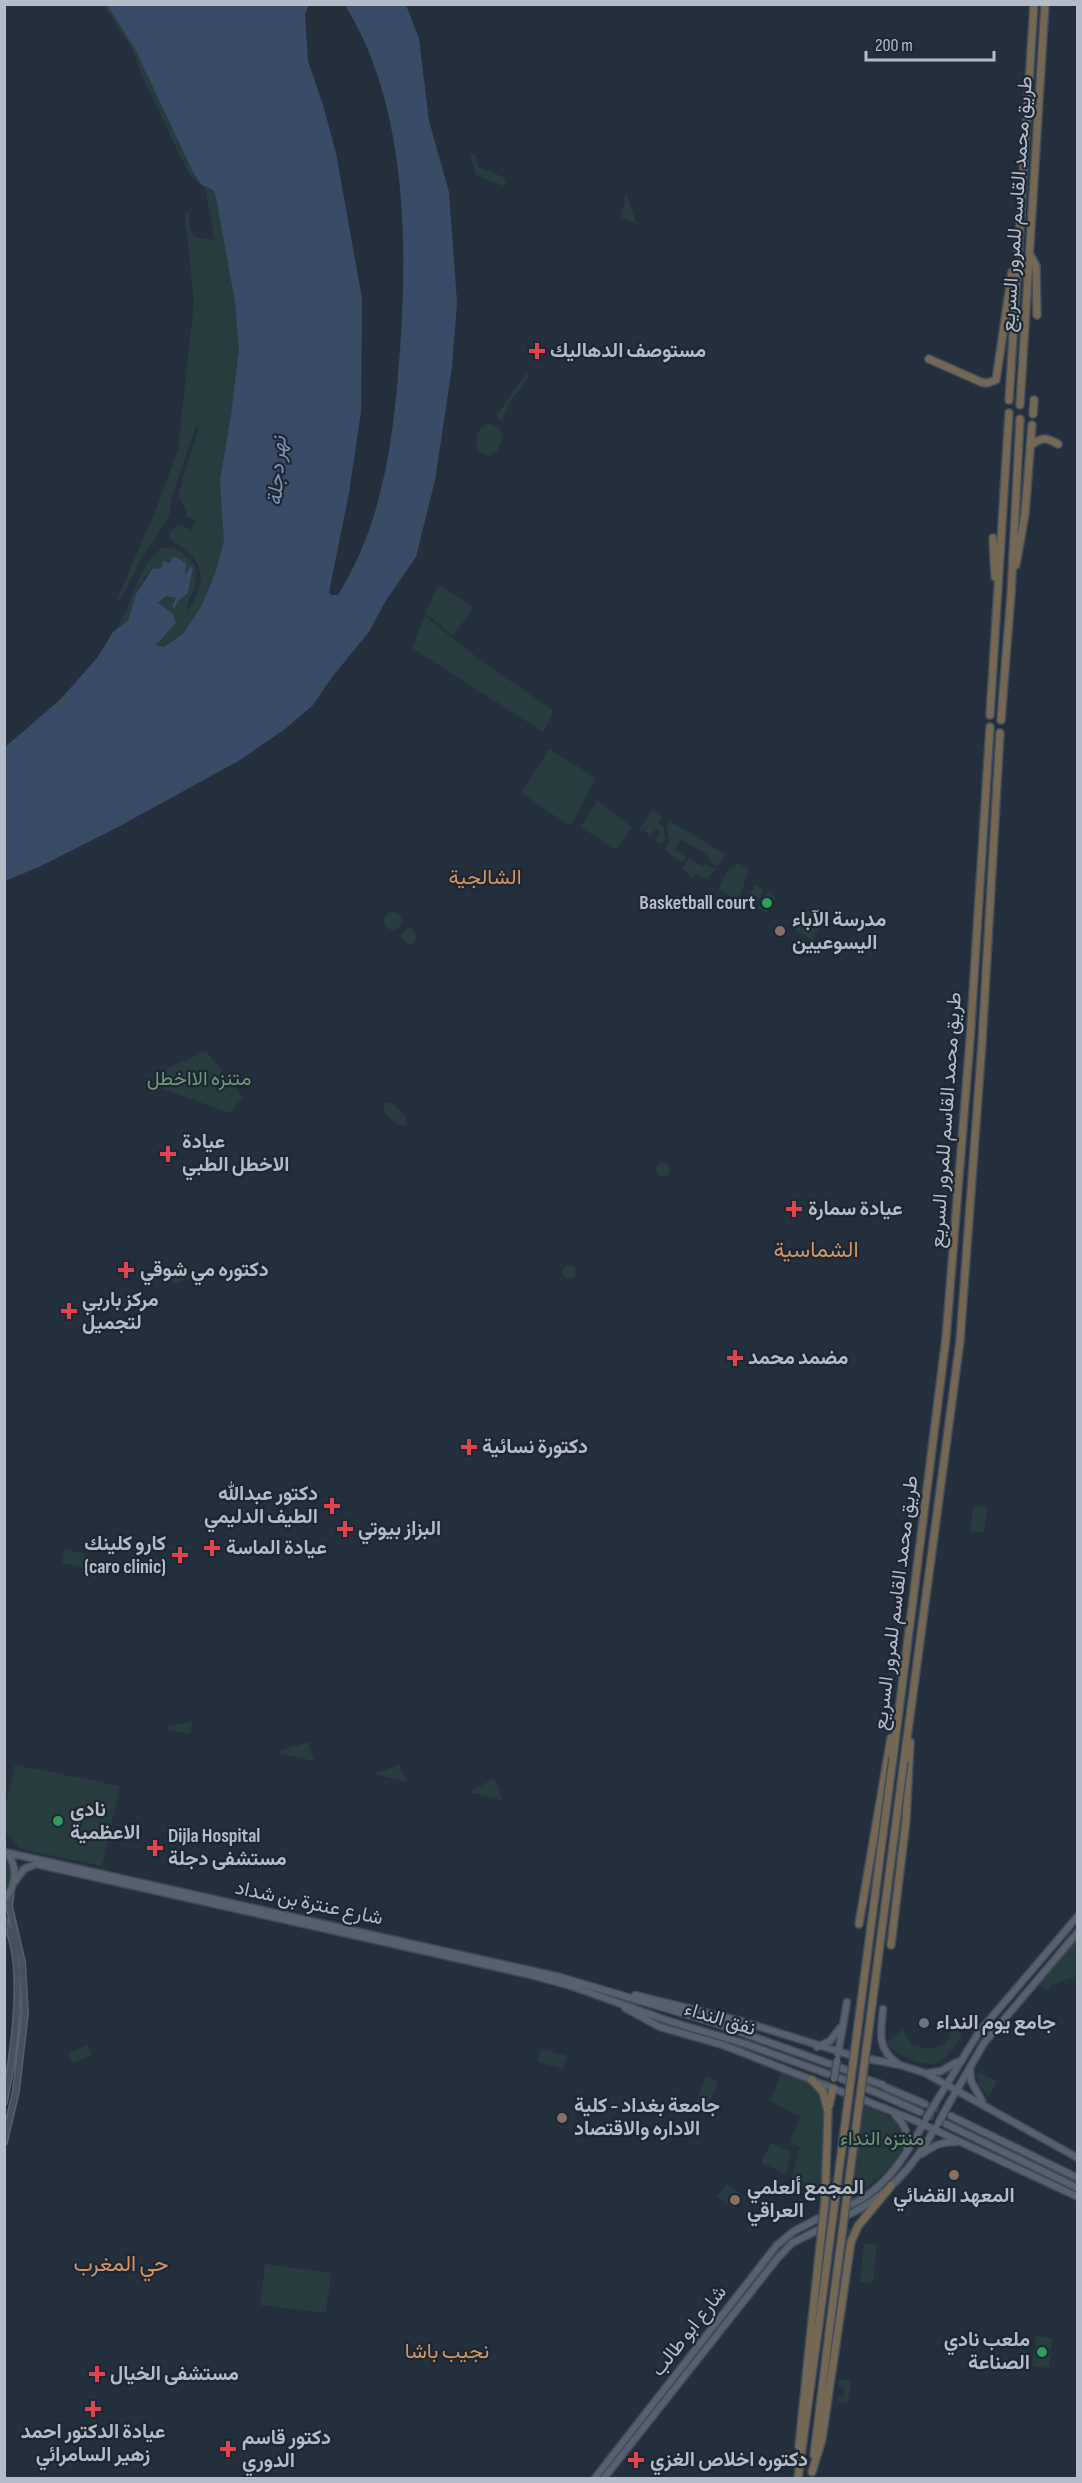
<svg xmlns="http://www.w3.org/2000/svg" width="1082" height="2483" font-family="'Sofia Sans Condensed',Vazirmatn,sans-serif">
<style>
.green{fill:#263c3f}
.water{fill:#394c67}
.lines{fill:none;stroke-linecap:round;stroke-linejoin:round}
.primary-tunnel{stroke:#3a4453;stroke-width:6;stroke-dasharray:6 3;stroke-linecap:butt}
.secondary-casing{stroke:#565f6c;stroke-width:8}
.primary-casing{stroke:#414a57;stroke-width:9}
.motorway-casing{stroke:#434c59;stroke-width:10}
.secondary{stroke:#465061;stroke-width:5}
.primary{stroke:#56606e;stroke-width:6}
.motorway{stroke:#746855;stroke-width:7}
.primary-bridge-casing{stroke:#414a57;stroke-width:9;stroke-linecap:butt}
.motorway-bridge-casing{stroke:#434c59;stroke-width:10;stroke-linecap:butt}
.primary-bridge{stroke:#56606e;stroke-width:6}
.motorway-bridge{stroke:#746855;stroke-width:7}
.health-dot{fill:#e0444e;stroke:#1d2633;stroke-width:2}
.leisure-dot{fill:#2e9e5b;stroke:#1d2633;stroke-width:2}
.education-dot{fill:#8d6e63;stroke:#1d2633;stroke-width:2}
.worship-dot{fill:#6b7280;stroke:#1d2633;stroke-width:2}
.labels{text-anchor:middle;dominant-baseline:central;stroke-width:4.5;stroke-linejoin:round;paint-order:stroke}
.street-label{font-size:20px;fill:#b4bcc9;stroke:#1d2633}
.poi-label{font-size:20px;font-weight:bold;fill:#b4bcc9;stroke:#1d2633;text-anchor:start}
.park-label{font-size:20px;fill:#6b9a76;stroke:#1d2633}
.water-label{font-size:21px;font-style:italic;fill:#7c92b1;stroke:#1d2633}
.neighbourhood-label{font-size:21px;fill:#d59563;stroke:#1d2633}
.quarter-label{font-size:22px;fill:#d59563;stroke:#1d2633}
</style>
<rect width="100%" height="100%" fill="#242f3e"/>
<path class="green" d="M103,5H114L115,17L125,23L137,43L165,75L168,89L175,99L182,121L186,117L193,127L199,147L221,196L226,214L238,285L245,347L239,349L238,358L243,355L246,358L240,372L244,388L238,398L239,411L232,424L224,474V508L230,538L216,587H209C202,604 184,677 152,650L176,623L173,614L157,604L166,596L177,598L173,601L174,608L178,601L188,593L193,568L190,567L184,575L186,563L174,556L169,563L163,562L161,569L153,568L143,580L128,621L121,630V638L137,650L139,660L86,704L76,703L75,705L81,710L75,717L84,713L94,700L146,660L167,663L130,696L103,715L5,766V747L14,739L18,745L37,728L42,734L70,720L67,717L45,730L39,725L29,727C63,697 97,664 120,624C131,604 140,565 158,551C171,541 189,557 196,567L195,588L187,603L188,611C210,577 203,558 169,539C170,532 172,527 179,524L192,530L195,520L186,516V509L178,495L199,427L196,425L172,496L169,516L139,563L121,600L117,599L155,512L178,450L194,301L185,213L189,214V227L194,237L215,240L205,188L192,178L186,168L143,78L131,47Z
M470,154H475L478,167L503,177L506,181L504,186L476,175Z
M626,195L627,196L636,223L621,217Z
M527,373L530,375L508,405L502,421L496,416Z
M488,424L499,427L503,437L498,450L489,456L480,453C473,441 476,429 488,424Z
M438,585L474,607L453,636L425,613Z
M425,616L480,660L554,711L543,732L412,648Z
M549,749L596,778L570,826L521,793Z
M597,800L632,827L616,850L581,827Z
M652,810L662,817L659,824L663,827L666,840L658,844L656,839L660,831L657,828L650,836L644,831L647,824L641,831L639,830Z
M670,821L726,855L717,866L708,860L709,856L681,839L674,849L686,857L682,863L665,850L669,843L667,825Z
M688,859L703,866L707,864L715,869L707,880L697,873L692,879L682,868Z
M737,862L749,870L738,901L718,888L730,867L734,868Z
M756,885L764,890L755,906L746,900Z
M768,892L776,898L767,913L758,908Z
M807,910L824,920L812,940L795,930Z
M384 921a9 9 0 1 1 18 0a9 9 0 1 1-18 0Z
M410,927C415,932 419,936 414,943L408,945L400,936Z
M206,1051L243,1097L230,1113L160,1088L162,1071Z
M386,1103H392L406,1116V1125H398L384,1112V1106Z
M656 1170a7 7 0 1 1 14 0a7 7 0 1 1-14 0Z
M177,1262L194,1277L172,1284Z
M562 1272a7 7 0 1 1 14 0a7 7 0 1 1-14 0Z
M973,1505L987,1507L984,1533L970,1531Z
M65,1549L86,1554L83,1568L62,1563Z
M193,1721L190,1734L164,1728Z
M309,1742L314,1761L275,1752Z
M15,1765L120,1786L102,1866L21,1849L5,1832V1809Z
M399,1765L408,1782L374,1774Z
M493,1779L496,1781L502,1800L469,1792Z
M7,1861C13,1874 12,1884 5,1895V1863Z
M1077,1938V1976L1051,1985L1048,1991L1039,1985Z
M953,2023L962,2036C955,2044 949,2057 939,2062C927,2069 893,2055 887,2043L903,2029L913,2047L915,2045L927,2049L943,2045L949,2039Z
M87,2045L91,2055L73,2063L68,2053Z
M541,2049L567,2056L563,2069L538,2062Z
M781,2072C792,2077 806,2081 815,2088C831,2100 822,2152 822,2172L835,2178L813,2192L809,2188L811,2185L804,2183V2187H800L791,2180L800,2147L790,2142L800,2117L771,2101Z
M977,2072L997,2081L989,2097L979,2086Z
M706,2076L718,2081L708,2107L696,2103Z
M864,2105C875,2110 889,2114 897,2123C922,2151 870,2185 851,2199Z
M771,2143L791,2152L786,2174L761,2163Z
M727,2184L744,2197L734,2209L717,2196Z
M847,2226L853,2231L848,2244L839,2298H837Z
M864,2243L877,2245L873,2283L860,2282Z
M265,2264L331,2273L326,2313L260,2305Z
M1036,2336L1052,2338L1049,2368L1032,2366Z
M839,2380L851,2381L848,2403L837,2401V2396L843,2397L844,2387L838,2386Z"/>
<path class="water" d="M107,5H309L305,14L308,61L323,105L336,153L362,299L361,412L349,493L329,592L331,595H338C384,521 394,436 400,350C408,238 406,103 345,5H406L419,39L429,121L449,192L457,303L452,367L435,480L416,557L385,602L369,632L332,677L313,705L285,729L240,760L118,827L41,866L5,881V747L60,700L97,658L113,632L128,621L136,594L153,568L161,569L163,561L169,563L174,556L186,563L185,575L190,567L193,568L188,593L178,601L174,609L172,605L176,598L166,596L158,603L173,614L176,623L156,645L164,647L183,634L202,605L216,571L224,541L220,480L231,415L239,349L235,302L216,197L213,190L201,184L193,172L135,49Z"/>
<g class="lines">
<path class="primary-tunnel" d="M925,2104L951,2116
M920,2112L944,2123"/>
<g class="secondary-casing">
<path id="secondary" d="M4,1921C29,1958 13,2060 4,2102
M4,2142L16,2091L25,2013L22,1962L9,1906L11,1892"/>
</g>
<g class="primary-casing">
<path id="primary" d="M4,1852L560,1977L715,2023L830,2064
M13,1884L24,1869L36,1864L531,1975L571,1986L669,2021L746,2044L828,2074
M4,1900C16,1887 18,1868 8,1854
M635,1995L741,2021L850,2055
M625,2008L660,2027L723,2045L845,2093
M883,2009C881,2031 876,2048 897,2063
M817,2047L830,2041L840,2028
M838,2054L847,2002
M869,2059L900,2065L925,2073L1078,2158
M970,2067L971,2081L982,2101
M841,2068L848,2071
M928,2073L941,2071L957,2062
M840,2078L847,2081
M866,2079L883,2085
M885,2087L925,2104
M865,2088L882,2095
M884,2096L920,2112
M864,2100L916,2121L1078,2197
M936,2102L979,2032L1078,1916
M947,2107L984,2043L1078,1932
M895,2115C905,2124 909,2135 907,2149
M951,2116L1078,2178
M946,2124L1078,2188
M922,2154C933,2146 942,2141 956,2142
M850,2205C885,2190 906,2155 924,2123
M827,2215L829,2214
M848,2215C887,2197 915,2165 935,2128
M826,2226L828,2225
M595,2478L777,2245L794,2231L821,2217
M604,2478L777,2259L792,2243L820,2229"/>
</g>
<g class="motorway-casing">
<path id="motorway" d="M1030,255L1036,266L1037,315
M929,359L981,382L987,383L996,380L1012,272
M1009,400L1034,4
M1020,405L1045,4
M1033,414L1034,400
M1030,446C1041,437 1046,437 1058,444
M993,538L995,577
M1016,565L1025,514L1032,425
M990,715L1009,413
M1001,720L1011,594L1020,419
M893,1758L946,1338L970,1040L990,727
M904,1761L960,1341L982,1043L1000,733
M859,1924L891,1738
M891,1945L906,1821L910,1742
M812,2080L823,2092L828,2112
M829,2106L833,2088
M799,2446L811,2330
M814,2455L829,2333
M812,2472L822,2439L851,2242L858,2226L891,2186
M798,2478L818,2331"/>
</g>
<use href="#secondary" class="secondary"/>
<use href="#primary" class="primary"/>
<use href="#motorway" class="motorway"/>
<g class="primary-bridge-casing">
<path id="primary-bridge" d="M834,2079L837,2060
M926,2119L936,2102
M938,2124L947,2107"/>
</g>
<g class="motorway-bridge-casing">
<path id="motorway-bridge" d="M811,2330L825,2200L828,2112
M818,2331L893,1758
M829,2333L904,1761"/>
</g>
<use href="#primary-bridge" class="primary-bridge"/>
<use href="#motorway-bridge" class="motorway-bridge"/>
</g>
<g class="health-dot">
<path d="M534 342h6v6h6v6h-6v6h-6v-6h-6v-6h6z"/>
<path d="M165 1145h6v6h6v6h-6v6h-6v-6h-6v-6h6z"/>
<path d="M791 1200h6v6h6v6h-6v6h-6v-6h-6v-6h6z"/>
<path d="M123 1261h6v6h6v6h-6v6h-6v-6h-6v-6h6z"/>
<path d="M66 1302h6v6h6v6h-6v6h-6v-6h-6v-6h6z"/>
<path d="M732 1349h6v6h6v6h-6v6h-6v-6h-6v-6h6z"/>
<path d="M466 1438h6v6h6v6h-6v6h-6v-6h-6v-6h6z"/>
<path d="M329 1497h6v6h6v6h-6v6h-6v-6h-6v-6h6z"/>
<path d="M342 1520h6v6h6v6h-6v6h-6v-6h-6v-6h6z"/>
<path d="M209 1539h6v6h6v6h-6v6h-6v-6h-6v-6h6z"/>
<path d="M177 1546h6v6h6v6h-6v6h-6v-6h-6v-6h6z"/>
<path d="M152 1839h6v6h6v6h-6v6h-6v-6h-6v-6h6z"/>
<path d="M94 2365h6v6h6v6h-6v6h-6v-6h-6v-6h6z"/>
<path d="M90 2400h6v6h6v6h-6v6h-6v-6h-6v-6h6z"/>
<path d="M225 2440h6v6h6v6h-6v6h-6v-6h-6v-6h6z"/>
<path d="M633 2451h6v6h6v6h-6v6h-6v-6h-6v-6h6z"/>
</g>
<g class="leisure-dot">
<circle cx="767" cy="903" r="6"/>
<circle cx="58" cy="1821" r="6"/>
<circle cx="1042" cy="2352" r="6"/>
</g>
<g class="education-dot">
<circle cx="780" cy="931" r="6"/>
<circle cx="562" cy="2118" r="6"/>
<circle cx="954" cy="2175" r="6"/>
<circle cx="735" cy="2200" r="6"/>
</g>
<circle class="worship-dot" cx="924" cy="2023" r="6"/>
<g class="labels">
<g class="street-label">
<text transform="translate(1017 204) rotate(-86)">طريق محمد القاسم للمرور السريع</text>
<text transform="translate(946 1120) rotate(-86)">طريق محمد القاسم للمرور السريع</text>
<text transform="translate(896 1603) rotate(-83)">طريق محمد القاسم للمرور السريع</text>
<text transform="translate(309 1903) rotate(12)">شارع عنترة بن شداد</text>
<text transform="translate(720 2019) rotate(17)">نفق النداء</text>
<text transform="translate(689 2331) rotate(-52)">شارع ابو طالب</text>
</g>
<g class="poi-label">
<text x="550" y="351">مستوصف الدهاليك</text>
<text x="755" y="903" text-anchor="end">Basketball court</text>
<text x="792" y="920">مدرسة الآباء<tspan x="792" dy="23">اليسوعيين</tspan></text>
<text x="182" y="1142">عيادة<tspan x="182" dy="23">الاخطل الطبي</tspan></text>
<text x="808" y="1209">عيادة سمارة</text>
<text x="140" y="1270">دكتوره مي شوقي</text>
<text x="82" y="1300">مركز باربي<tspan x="82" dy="23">لتجميل</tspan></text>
<text x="748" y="1358">مضمد محمد</text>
<text x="482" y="1447">دكتورة نسائية</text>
<text x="318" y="1494" text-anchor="end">دكتور عبدالله<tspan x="318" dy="23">الطيف الدليمي</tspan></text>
<text x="358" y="1529">البزاز بيوتي</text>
<text x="166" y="1544" text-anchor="end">كارو كلينك<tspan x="166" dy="23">(caro clinic)</tspan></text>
<text x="226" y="1548">عيادة الماسة</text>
<text x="70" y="1810">نادي<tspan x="70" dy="23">الاعظمية</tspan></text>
<text x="168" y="1836">Dijla Hospital<tspan x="168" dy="23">مستشفى دجلة</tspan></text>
<text x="936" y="2023">جامع يوم النداء</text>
<text x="574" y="2106">جامعة بغداد - كلية<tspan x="574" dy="23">الاداره والاقتصاد</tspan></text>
<text x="747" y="2188">المجمع ألعلمي<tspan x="747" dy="23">العراقي</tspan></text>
<text x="954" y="2196" text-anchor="middle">المعهد القضائي</text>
<text x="1030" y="2340" text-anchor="end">ملعب نادي<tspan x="1030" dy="23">الصناعة</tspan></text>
<text x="110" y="2374">مستشفى الخيال</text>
<text x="93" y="2432" text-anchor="middle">عيادة الدكتور احمد<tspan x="93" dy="23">زهير السامرائي</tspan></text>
<text x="242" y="2438">دكتور قاسم<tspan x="242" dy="23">الدوري</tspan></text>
<text x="650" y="2460">دكتوره اخلاص الغزي</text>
</g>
<g class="park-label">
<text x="199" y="1079">متنزه الااخطل</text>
<text x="882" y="2139">منتزه النداء</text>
</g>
<g class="water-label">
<text transform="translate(277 471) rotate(-86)">نهر دجلة</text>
</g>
<g class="neighbourhood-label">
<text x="485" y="877">الشالجية</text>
<text x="447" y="2351">نجيب باشا</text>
</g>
<g class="quarter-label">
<text x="816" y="1250">الشماسية</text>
<text x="121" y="2264">حي المغرب</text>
</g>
</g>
<rect width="1082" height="2483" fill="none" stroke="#b4bcc9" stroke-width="12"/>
<path d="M866 51v9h128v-9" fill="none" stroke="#b4bcc9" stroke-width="3"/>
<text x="875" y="51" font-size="18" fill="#b4bcc9" stroke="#1d2633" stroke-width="4.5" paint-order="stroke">200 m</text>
</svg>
